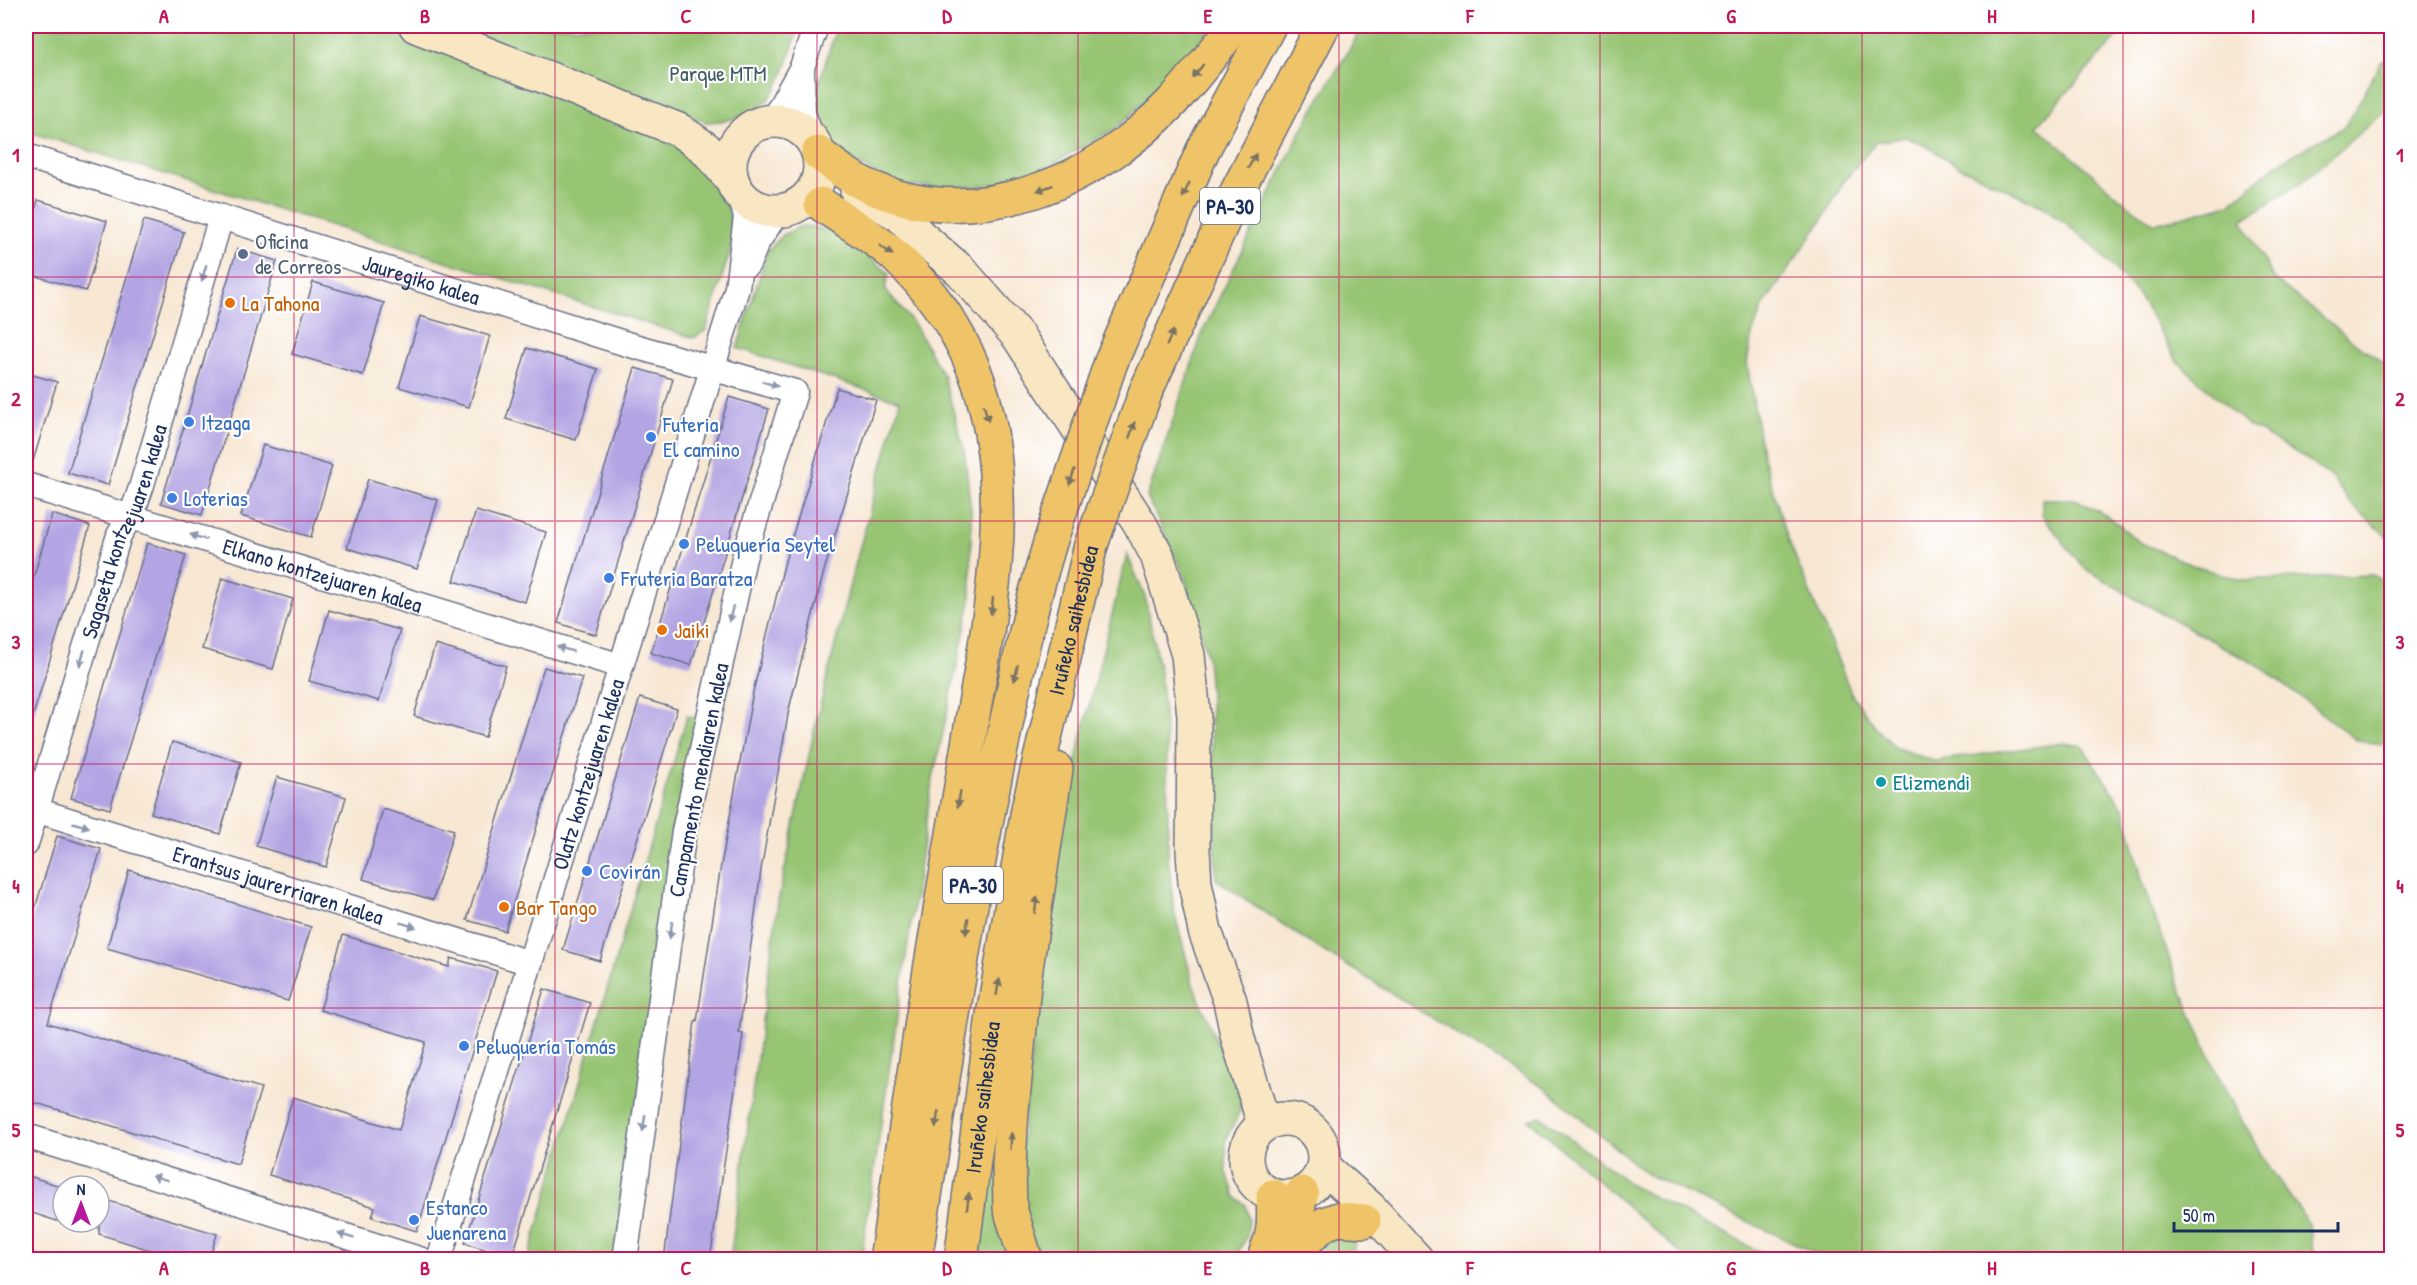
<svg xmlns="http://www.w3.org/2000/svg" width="2417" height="1285" font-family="'Patrick Hand',sans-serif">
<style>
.green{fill:#97c573;stroke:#597a68;stroke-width:1.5}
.building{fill:#b3a4e3}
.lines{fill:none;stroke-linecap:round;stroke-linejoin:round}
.street-casing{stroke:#686f87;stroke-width:27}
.secondary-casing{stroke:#686f87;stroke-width:36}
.highway-casing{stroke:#686f87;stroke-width:36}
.street{stroke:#fff;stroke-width:24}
.secondary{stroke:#f9e7c3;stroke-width:33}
.highway{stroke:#efc469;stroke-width:33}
.highway-bridge-casing{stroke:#686f87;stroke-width:36;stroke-linecap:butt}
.highway-bridge{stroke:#efc469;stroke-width:33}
.oneway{fill:#7a7263}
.oneway2{fill:#8d97ae}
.grid{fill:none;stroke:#c2185b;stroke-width:1.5;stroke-opacity:0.55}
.service-dot{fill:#5c6f8a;stroke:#fff;stroke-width:2}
.food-dot{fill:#e8710a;stroke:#fff;stroke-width:2}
.shop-dot{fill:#3f7fe0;stroke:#fff;stroke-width:2}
.culture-dot{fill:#0f9aa8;stroke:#fff;stroke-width:2}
.labels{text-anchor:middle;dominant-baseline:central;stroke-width:4.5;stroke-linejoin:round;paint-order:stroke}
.shield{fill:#fff;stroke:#5f6d8e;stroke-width:1.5}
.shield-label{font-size:21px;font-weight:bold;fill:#1b2f5e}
.park-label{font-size:22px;fill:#405c64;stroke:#fff}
.service-label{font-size:22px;fill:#4e5e75;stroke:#fff;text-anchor:start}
.street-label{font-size:22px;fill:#1b2f5e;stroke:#fff}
.food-label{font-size:22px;fill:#c56008;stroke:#fff;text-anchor:start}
.shop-label{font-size:22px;fill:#366cbe;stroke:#fff;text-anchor:start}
.culture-label{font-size:22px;fill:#0d838f;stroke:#fff;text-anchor:start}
.neatline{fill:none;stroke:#c2185b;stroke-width:2}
.grid-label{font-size:20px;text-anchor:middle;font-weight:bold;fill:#c2185b}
</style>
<rect width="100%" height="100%" fill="#fff"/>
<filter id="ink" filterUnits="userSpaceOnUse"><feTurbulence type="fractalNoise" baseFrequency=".0167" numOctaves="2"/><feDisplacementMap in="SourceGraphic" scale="12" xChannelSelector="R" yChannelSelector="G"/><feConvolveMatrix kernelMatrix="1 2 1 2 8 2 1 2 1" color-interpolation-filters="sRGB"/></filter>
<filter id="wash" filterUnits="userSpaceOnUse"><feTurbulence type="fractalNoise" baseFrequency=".008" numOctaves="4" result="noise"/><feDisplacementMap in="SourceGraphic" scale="24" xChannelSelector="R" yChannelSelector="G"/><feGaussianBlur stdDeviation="1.35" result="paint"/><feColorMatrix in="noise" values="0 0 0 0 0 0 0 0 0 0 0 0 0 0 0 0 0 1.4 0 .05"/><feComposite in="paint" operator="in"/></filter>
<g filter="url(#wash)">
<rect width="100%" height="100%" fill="#f7e7d3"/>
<path class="green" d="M26,26H384L673,142L711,173L716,192L727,207L734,225L731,248L706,330L694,338L26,131Z
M452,26H799C781,82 776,121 705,122Z
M837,26H1212L1191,55L1119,126L1023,181L958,188L897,185L824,145L808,117Z
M1363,26H1441V33L1449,26H2127L2037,126L2129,206L2155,224L2230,204L2276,164L2346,126L2381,62L2391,57V106L2302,182L2242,220L2274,279L2363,349L2391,367V540L2348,501L2333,479L2304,457L2246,424L2177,361L2139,296L2094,246L2044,207L1954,164L1928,147L1906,137L1876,142L1844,181L1825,216L1763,306L1752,334L1747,363L1762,454L1788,539L1852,695L1878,730L1896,748L1934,761L2064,743L2082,746L2124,809L2144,888L2177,980L2218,1076L2263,1158L2309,1224L2314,1259H1828L1647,1174L1546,1089L1309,942L1216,879L1210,695L1207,656L1184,575L1147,497L1203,331L1302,129Z
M801,226C837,225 862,253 889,273L885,289L914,324L943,375L964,449L971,511V600L931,788L861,1259L730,1260L778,902L815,727L851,580L900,401L737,348L768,250L783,235Z
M2042,499H2075L2111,518L2139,542L2197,567L2242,580L2373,575L2391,587V745L2358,741L2262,668L2131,596L2084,568L2042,515Z
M1127,554L1145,597L1160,673L1167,749L1168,856L1174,911L1193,984L1240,1098V1111L1226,1139V1170L1235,1197L1246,1205L1249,1220L1247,1237L1234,1259L1042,1260L1027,1230L1019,1165L1041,970L1067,796Z
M687,716L698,718L616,1259L528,1260Z
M1540,1116L1634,1187L1773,1259H1687L1529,1120Z
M995,1151L1015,1259L979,1260Z
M1345,1230L1355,1232L1353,1259L1300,1260Z"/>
<g id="blocks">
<path class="building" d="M38,200L107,221L86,291L26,273V241Z
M144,220L184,232L108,485L68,473Z
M237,249L277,261L202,515L161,503Z
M313,282L384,303L363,375L292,354Z
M420,316L490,336L469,407L399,387Z
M527,348L598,369L576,440L506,419Z
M635,368L673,379L596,635L558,623Z
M26,373L57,382L30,471H26Z
M837,388L876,400L824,571L789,709L761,870L739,1033L743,1034L710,1260H664L695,1021H697L721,865L753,692L785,561Z
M729,397L769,409L691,665L651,653Z
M263,445L332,466L311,537L241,516Z
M368,479L438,500L417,569L347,548Z
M476,511L546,532L525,602L454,581Z
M52,514L90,526L30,726L26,725V603Z
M147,543L186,555L110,809L71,798Z
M222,578L293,599L273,669L202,649Z
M329,610L400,630L379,701L309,681Z
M435,645L506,666L485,737L414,716Z
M544,667L582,678L505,931L467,920Z
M640,698L677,709L600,961L563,950Z
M172,742L241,762L220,834L151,813Z
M277,777L346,797L326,867L256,846Z
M383,809L454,830L433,900L363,879Z
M57,836L101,849L48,1023L261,1088L238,1164L26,1100V938Z
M129,870L311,927L288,1001L107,948Z
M343,935L449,967L451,958L497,971L417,1231L372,1217L375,1207L269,1175L293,1097L399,1130L426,1042L320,1010Z
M544,989L590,1003L512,1258L465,1243Z
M26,1175L63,1187V1223L26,1211Z
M99,1198L217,1234L209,1260H182L99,1234Z"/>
</g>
</g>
<g filter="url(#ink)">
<use href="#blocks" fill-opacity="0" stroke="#686f87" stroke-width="1.5"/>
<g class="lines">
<g class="street-casing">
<g id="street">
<path d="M802,70L803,113L813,142"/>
<path d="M772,121L802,67L816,26"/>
<path id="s1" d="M26,156L627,344L795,392L744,558L684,831L625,1260"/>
<path d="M748,264L757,243L778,211"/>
<path id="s2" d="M26,485L621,666"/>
<path id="s3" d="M26,807L530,963"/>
<path id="s4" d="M26,844L119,535L131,516L141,488L221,217"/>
<path d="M26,1136L422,1260"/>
<path id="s5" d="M439,1260L737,288L746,217L741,197"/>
</g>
</g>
<g class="secondary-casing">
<path id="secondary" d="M416,26L679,130L705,148L731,179
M730 166a45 45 0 1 1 90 0a45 45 0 1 1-90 0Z
M857,191L900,215L920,236L961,271L1018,336L1139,522L1157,555L1188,655L1194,716L1193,850L1195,883L1205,931L1230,1001L1238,1039L1264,1124
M1246 1158a39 39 0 1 1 78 0a39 39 0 1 1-78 0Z
M1323,1166L1371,1209L1417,1260"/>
</g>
<g class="highway-casing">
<g id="highway">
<path d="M818,153C836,167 854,181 875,189C980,232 1098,180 1171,103C1194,79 1214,51 1235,26"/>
<path d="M821,204C845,221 873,236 895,256C928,287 956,326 973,367C1016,476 993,604 973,715C962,782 950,850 939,917C919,1031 904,1145 886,1260"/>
<path d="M1111,362L1203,150L1269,26"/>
<path d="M1146,391L1234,197L1323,26"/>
<path d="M1266,1252C1275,1232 1274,1217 1273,1196"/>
<path d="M915,1260C942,1089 965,918 1001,749C1017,670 1033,591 1059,515"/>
<path id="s6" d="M961,1260L993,1015L1028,809L1091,545"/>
<path d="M1026,1260L1010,1208L1009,1165L1012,1110L1025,975L1056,769"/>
<path d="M1284,1260L1302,1193"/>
<path d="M1285,1260L1324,1224L1338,1219L1364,1221"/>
</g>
</g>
<use href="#street" class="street"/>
<use href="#secondary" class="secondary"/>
<use href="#highway" class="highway"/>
<g class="highway-bridge-casing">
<path id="highway-bridge" d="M1059,515L1111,362
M1091,545L1146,391"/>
</g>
<use href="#highway-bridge" class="highway-bridge"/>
</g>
<defs><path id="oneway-solid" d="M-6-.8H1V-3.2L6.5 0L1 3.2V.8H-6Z" transform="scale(1.5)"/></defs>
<g class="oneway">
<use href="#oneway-solid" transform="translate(1198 71) rotate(129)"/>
<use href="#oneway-solid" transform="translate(1252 161) rotate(-62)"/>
<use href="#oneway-solid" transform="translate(1045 188) rotate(160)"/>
<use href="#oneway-solid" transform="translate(1186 190) rotate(114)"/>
<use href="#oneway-solid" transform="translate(886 250) rotate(36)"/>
<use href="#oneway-solid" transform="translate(1170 338) rotate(-66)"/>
<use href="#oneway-solid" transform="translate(986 413) rotate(75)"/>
<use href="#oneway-solid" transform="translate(1132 430) rotate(-71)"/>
<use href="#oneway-solid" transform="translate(1072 477) rotate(109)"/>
<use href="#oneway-solid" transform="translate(992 606) rotate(97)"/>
<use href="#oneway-solid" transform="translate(1016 673) rotate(102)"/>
<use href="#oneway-solid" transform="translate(959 799) rotate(100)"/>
<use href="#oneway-solid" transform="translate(1036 905) rotate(-81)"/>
<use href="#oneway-solid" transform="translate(967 926) rotate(99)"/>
<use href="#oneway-solid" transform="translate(998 987) rotate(-80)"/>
<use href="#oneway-solid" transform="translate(937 1119) rotate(99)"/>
<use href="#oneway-solid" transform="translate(1011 1141) rotate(-87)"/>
<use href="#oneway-solid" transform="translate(968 1201) rotate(-83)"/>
</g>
<g class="oneway2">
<use href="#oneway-solid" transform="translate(204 273) rotate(106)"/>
<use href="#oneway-solid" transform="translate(770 384) rotate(17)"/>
<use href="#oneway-solid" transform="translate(198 537) rotate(-162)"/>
<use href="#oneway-solid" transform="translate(731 614) rotate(103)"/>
<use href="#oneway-solid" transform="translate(565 649) rotate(-163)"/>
<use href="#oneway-solid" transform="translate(82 658) rotate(107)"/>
<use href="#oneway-solid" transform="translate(81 825) rotate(17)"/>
<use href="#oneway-solid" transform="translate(408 925) rotate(17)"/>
<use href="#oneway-solid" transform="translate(671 930) rotate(98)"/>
<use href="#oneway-solid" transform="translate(644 1123) rotate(98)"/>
<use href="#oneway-solid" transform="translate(160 1178) rotate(-163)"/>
<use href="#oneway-solid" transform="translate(346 1236) rotate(-163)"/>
</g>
</g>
<path class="grid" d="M294,26V1260M555,26V1260M817,26V1260M1078,26V1260M1339,26V1260M1600,26V1260M1862,26V1260M2123,26V1260M26,277H2392M26,521H2392M26,764H2392M26,1008H2392"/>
<circle class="service-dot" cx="243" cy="254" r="6"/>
<g class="food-dot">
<circle cx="230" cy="303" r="6"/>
<circle cx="662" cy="630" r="6"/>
<circle cx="504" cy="907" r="6"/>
</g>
<g class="shop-dot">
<circle cx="189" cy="422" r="6"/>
<circle cx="651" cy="437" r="6"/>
<circle cx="172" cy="498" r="6"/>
<circle cx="684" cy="544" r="6"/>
<circle cx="609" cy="578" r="6"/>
<circle cx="587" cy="871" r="6"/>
<circle cx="464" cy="1046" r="6"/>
<circle cx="414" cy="1220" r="6"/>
</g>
<circle class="culture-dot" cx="1881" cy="782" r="6"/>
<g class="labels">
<g class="shield">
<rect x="1200" y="188" width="60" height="36" rx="4.5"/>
<rect x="943" y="867" width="60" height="36" rx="4.5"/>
</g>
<g class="shield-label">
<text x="1230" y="206">PA-30</text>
<text x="973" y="885">PA-30</text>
</g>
<g class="park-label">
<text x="718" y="73">Parque MTM</text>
</g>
<g class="service-label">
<text x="255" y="241">Oficina<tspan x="255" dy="25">de Correos</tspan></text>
</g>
<g class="street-label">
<text stroke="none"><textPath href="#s1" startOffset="414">Jauregiko kalea</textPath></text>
<text stroke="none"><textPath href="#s4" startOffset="328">Sagaseta kontzejuaren kalea</textPath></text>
<text stroke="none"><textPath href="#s2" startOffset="310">Elkano kontzejuaren kalea</textPath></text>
<text stroke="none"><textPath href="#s6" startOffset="650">Iruñeko saihesbidea</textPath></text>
<text stroke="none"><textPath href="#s5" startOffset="508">Olatz kontzejuaren kalea</textPath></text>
<text transform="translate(698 780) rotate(-79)">Campamento mendiaren kalea</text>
<text stroke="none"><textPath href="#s3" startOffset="264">Erantsus jaurerriaren kalea</textPath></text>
<text stroke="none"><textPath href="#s6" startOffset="164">Iruñeko saihesbidea</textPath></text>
</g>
<g class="food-label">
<text x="242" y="303">La Tahona</text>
<text x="674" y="630">Jaiki</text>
<text x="516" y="907">Bar Tango</text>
</g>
<g class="shop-label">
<text x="201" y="422">Itzaga</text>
<text x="663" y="424">Futeria<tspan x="663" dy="25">El camino</tspan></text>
<text x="184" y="498">Loterias</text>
<text x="696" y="544">Peluquería Seytel</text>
<text x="621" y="578">Fruteria Baratza</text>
<text x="599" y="871">Covirán</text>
<text x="476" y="1046">Peluquería Tomás</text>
<text x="426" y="1207">Estanco<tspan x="426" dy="25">Juenarena</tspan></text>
</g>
<g class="culture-label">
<text x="1893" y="782">Elizmendi</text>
</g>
</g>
<rect width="2417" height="1285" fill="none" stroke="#fff" stroke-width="66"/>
<g transform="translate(81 1204)"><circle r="28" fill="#ffffff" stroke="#a4acbf" stroke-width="1.5"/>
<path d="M0-4.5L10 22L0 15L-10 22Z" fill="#b5179e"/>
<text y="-9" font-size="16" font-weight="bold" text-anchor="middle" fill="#1b2f5e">N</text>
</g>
<path d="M2174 1222v9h164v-9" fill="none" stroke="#1b2f5e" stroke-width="3"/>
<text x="2183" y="1222" font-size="18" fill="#1b2f5e" stroke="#ffffff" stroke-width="4.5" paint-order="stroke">50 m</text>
<rect x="33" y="33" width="2351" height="1219" class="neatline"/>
<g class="grid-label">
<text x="164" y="23">A</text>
<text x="425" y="23">B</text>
<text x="686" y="23">C</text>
<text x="947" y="23">D</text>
<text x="1208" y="23">E</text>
<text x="1470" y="23">F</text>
<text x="1731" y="23">G</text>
<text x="1992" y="23">H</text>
<text x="2253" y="23">I</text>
<text x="16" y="162">1</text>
<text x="2400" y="162">1</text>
<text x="16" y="406">2</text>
<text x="2400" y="406">2</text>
<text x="16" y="649">3</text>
<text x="2400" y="649">3</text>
<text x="16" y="893">4</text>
<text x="2400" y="893">4</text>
<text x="16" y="1137">5</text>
<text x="2400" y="1137">5</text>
<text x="164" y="1275">A</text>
<text x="425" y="1275">B</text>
<text x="686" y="1275">C</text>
<text x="947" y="1275">D</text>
<text x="1208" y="1275">E</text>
<text x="1470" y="1275">F</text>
<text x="1731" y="1275">G</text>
<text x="1992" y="1275">H</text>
<text x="2253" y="1275">I</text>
</g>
</svg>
